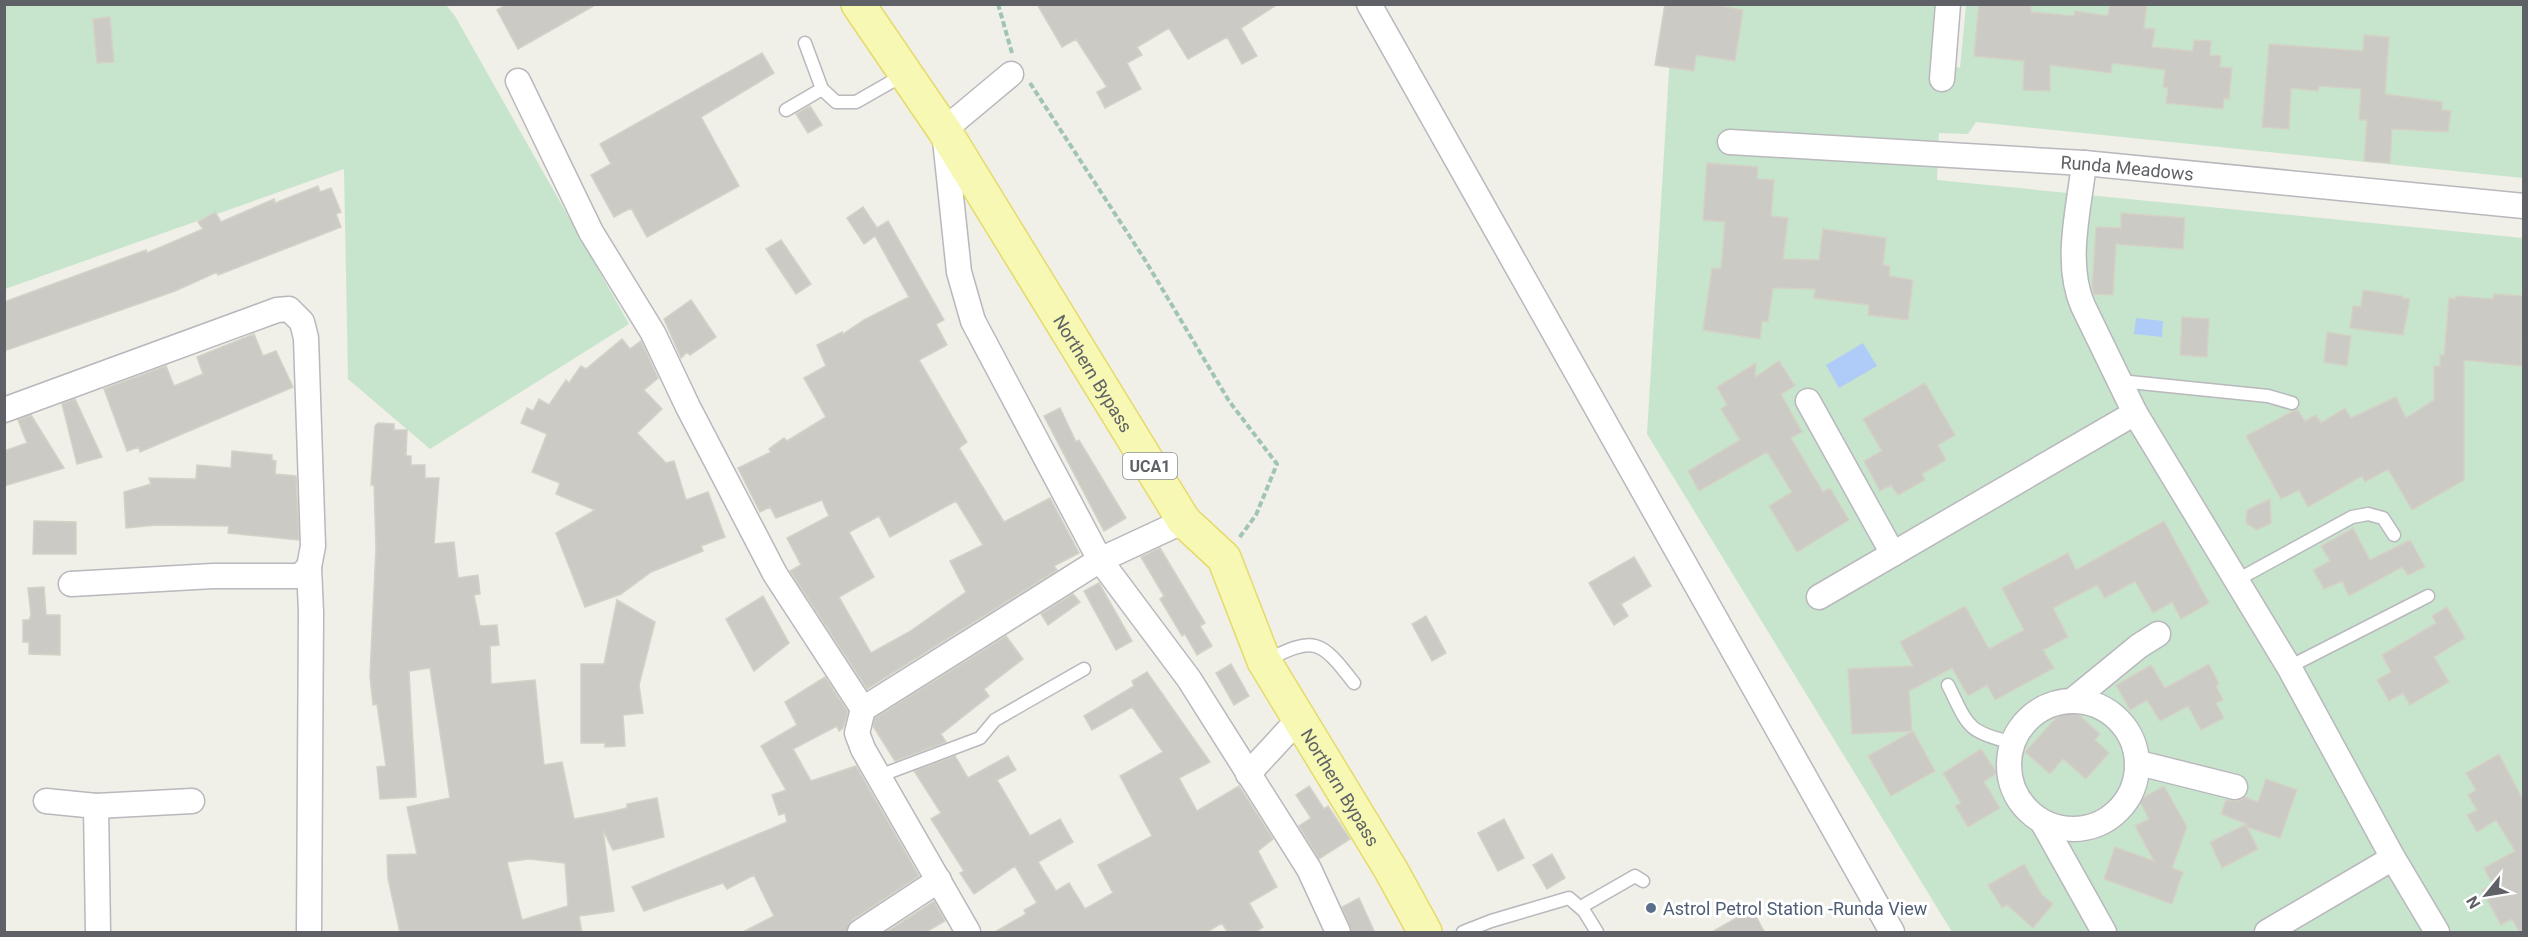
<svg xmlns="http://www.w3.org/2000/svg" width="2528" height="937" font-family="Roboto,sans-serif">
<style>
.green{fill:#c7e5cc}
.water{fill:#afcbf8}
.building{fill:#cbcac4;stroke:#d4d2c6;stroke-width:1.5;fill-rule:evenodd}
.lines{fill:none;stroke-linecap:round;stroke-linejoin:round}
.service-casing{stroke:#b8b8bd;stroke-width:15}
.minor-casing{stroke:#b8b8bd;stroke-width:27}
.primary-casing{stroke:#e6da6a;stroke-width:36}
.path{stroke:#a0c5b2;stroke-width:4;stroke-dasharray:6 3;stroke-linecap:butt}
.service{stroke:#fff;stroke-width:12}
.minor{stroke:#fff;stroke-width:24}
.primary{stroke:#f7f8b4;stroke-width:33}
.service-dot{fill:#5c6f8a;stroke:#fff;stroke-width:2}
.labels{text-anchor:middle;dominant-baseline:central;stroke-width:6;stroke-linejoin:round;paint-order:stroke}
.shield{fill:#fff;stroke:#8f9094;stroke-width:1.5}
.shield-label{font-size:16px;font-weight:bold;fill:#5f6166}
.street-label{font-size:18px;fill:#5f6166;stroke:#fff}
.service-label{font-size:18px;fill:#4e5e75;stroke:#fff;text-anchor:start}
</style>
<rect width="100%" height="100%" fill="#f0efe8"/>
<path class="green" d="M4,5H446L455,16L629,324L430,449L348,379L344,169L5,289Z
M1673,5H1942L1940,63L1960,68L1966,5H2523V178L1976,122L1968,134L1939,133L1937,180L2523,238V932H1952L1647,434Z"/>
<path class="water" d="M2136,318L2163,321L2162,337L2134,334Z
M1863,343L1877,366L1839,388L1826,365Z"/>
<path class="building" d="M507,4H597L518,49L497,10Z
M1037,4H1278L1241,28L1257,56L1242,64L1227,37L1188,59L1169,28L1137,47L1142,55L1127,63L1141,89L1105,108L1097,92L1107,87L1076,39L1062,47Z
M1665,4H1710L1743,10L1735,61L1696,55L1694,71L1655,65Z
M1979,4H2031V12L2074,16L2075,11L2108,16L2110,4H2147L2144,28L2155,29L2152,47L2193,51L2194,40L2211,41L2210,55L2221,56L2220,67L2232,68L2229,99L2224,98L2223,109L2166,103L2168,88L2163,87L2165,70L2112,63L2111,73L2050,65V91L2023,90L2024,61L1974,56Z
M110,17L114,62L97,63L93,19Z
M2364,35L2389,37L2385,94L2442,102V110L2451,111L2448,132L2392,129L2390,163L2364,161L2367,120H2359L2361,89L2319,86L2318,91L2291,88L2289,129L2262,127L2269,44L2363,51Z
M762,53L774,73L701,117L739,186L647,237L631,208L614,217L591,175L611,164L600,144Z
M810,106L822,125L808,133L796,114Z
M1707,163L1758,167L1757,179L1774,180L1771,216L1788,218L1783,259L1819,260L1823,229L1886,238L1883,265L1890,266L1889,276L1913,280L1908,320L1868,315L1869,305L1814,298L1815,289L1773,288L1768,322L1762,321L1760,339L1703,330L1712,268L1721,269L1725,222L1703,220Z
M318,186L320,192L331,188L341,212L336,214L341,227L218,275L217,272L175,291L4,351V302L146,250L147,253L203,229L198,222L215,212L221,222L274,199L275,203Z
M863,207L877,228L888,221L944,320L936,324L947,345L919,360L967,442L959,448L1004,522L1050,498L1079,553L1054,566L1057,570L867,689L790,571L801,565L787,538L829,516L822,500L776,518L770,507L760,512L738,468L771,452L769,449L784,438L787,441L826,417L804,378L826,366L817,345L842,332L843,334L864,320L909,297L875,236L864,244L847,218ZM956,501L983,545L950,561L966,592L909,632L871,653L839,597L874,577L849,532L879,516L890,537Z
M2121,213L2185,218L2183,249L2116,244L2113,295L2094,294L2092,287L2096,227L2121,228Z
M781,240L811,284L796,294L766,249Z
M2363,290L2402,296V298L2410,299L2403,335L2350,328L2353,306L2361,307Z
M2494,294L2523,296L2522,366L2464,360V480L2412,510L2388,469L2365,482L2362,476L2308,507L2299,490L2281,499L2246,436L2297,409L2305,421L2316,415L2321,423L2345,408L2351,418L2396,397L2406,418L2434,400V366H2440V355H2444L2449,298L2456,299V296L2493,299Z
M691,300L716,337L690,355L687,352L681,358L664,319Z
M2182,317L2209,319L2207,357L2180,355Z
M2327,332L2351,336L2347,366L2324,362Z
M254,334L263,356L276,351L293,387L140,452L139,447L127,451L104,389L166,366L174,386L203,374L197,357Z
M622,339L630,349L641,341L658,378L644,390L662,409L637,433L666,463L674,461L686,500L708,492L725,537L701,546L703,551L651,572L621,594L585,607L556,533L595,510L556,494L560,483L532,472L547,434L521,423L527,408L533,411L539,399L549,405L566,380L569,383L581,366L586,369Z
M1779,361L1795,386L1781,394L1802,432L1791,438L1823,492L1830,488L1849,520L1797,552L1769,506L1792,492L1767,452L1699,491L1688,471L1740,440L1721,409L1727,405L1717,387L1756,363L1755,377Z
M1925,383L1955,435L1938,445L1946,460L1922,474L1925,480L1898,495L1891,485L1880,491L1864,461L1882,451L1863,419Z
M75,399L102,457L77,464L62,404Z
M1060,408L1076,442L1079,440L1126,518L1104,531L1044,416Z
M31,415L64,468L4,486V451L27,443L18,420Z
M378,423L394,424V430H407L406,456H411V465H425V478H439L434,544L454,542L458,578L478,575L480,594L474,595L480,626L497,625L499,645L490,646L491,684L535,680L544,765L562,762L574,819L610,812L627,808V804L657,798L664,837L613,850L603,830L614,911L579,916L582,933H400L388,878L387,855L417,854L407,807L450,798L430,668L409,671L416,797L380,799L377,767L386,766L377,704L373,705L370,676L376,547L374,485H371L375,426ZM529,859L565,863L568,906L522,920L507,862Z
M232,451L272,455V460L276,461L275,474L296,476L299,540L228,533L229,526L156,525L126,528L124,492L151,484L149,478L196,479L197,465L231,468Z
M2270,499L2271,523L2257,530L2246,523L2247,510Z
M34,521L76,522V554H33Z
M2164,521L2209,603L2181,619L2172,602L2153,613L2135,581L2105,598L2097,585L2053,608L2068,637L2043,650L2054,668L1995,700L1987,685L1968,696L1952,668L1909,691L1912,731L1852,734L1848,669L1913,666L1900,642L1965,606L1989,649L2024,630L2002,588L2068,553L2076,570Z
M2353,528L2370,560L2410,540L2425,567L2408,575L2402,567L2349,596L2342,581L2324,589L2313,570L2330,561L2321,546Z
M1160,548L1205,623L1200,626L1212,646L1197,655L1185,634L1182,636L1160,599L1164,596L1141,557Z
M1634,557L1651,586L1621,604L1628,616L1614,625L1589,583Z
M1099,583L1132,641L1116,650L1084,591Z
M44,587L46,615H60V655L29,654V642H23V620H29L31,615L28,588Z
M1073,594L1080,602L1048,625L1041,614Z
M763,596L789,643L754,671L726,619Z
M617,600L655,622L639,685L643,713L623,715L625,746L605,747V743H581V664H604Z
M2447,607L2465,638L2434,657L2449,682L2410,705L2403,693L2389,701L2377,680L2391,672L2382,655L2436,623L2432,616Z
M1426,616L1446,653L1432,661L1412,624Z
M1006,636L1023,659L984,689L989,696L941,734L946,742L895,761L873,726L875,718Z
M1231,664L1249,696L1234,705L1216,673Z
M2209,664L2219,684L2216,686L2223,700L2216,703L2224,718L2201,730L2188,706L2160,721L2147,700L2130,710L2116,685L2151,665L2165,688Z
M1147,672L1210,762L1179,778L1197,811L1239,786L1273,839L1258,851L1277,887L1249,903L1263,927L1254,933H1228L1222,923L1205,933H993L1026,914L1024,910L1037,903L1015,866L974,894L960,873L964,871L931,819L941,813L914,771L955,756L968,778L1008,756L1016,770L997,780L1030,836L1060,819L1073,842L1038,862L1056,891L1069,883L1085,909L1113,893L1098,865L1152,836L1120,776L1163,752L1132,707L1092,730L1084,716L1134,686L1132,681Z
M825,677L848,712L843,728L839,731L837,726L793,749L811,781L856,766L919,876L852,920L846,933H741L774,916L754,875L727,889L723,883L644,911L632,887L787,822L785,813L779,815L772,795L786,790L761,746L797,725L785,702Z
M2063,710L2069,713H2077L2100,734L2095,740L2109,753L2086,779L2063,759L2050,774L2025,752Z
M1913,731L1935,771L1891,796L1868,756Z
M1981,749L1997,773L1984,782L2000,808L1968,827L1955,806L1961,803L1943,773Z
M2499,754L2523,800V933H2520L2512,919L2501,925L2482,890L2493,885L2484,868L2515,851L2496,820L2477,832L2467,815L2477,810L2468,795L2476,790L2466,773Z
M2266,779L2297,790L2280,838L2247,827L2258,849L2222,868L2210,842L2247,824L2221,814L2226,800L2238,801L2245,797L2258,802Z
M1309,786L1324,809L1328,806L1350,839L1319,859L1299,826L1311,818L1296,795Z
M2164,786L2187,827L2172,868L2183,872L2172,904L2104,879L2115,847L2154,861L2135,826L2149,819L2139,800Z
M1504,819L1524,858L1498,871L1478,833Z
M1552,854L1565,878L1547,889L1533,865Z
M2024,864L2042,895L2053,904L2033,928L2007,905L2002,908L1988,885Z
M1359,898L1375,933H1353L1342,907Z
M934,901L945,921L924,933H885Z
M1752,909L1765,933H1710Z"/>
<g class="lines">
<g class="service-casing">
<path id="service" d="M805,43L822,89L836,102H856L905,74
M786,110L822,89
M2120,381L2268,396L2292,403
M2237,580L2352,517L2368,514L2383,518L2394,535
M1265,661C1315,636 1320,639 1354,683
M2289,667L2428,596
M1948,685C1968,725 1966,732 2011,742
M879,776L980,738L995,720L1084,669
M1581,907L1635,876L1643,881
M1463,932L1491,921L1569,898L1584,911L1597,932"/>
</g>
<g class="minor-casing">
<g id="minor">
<path d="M1369,4L1892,932"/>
<path d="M1011,74L944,130L959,272L973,321L1100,560L1189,679L1309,869L1338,932"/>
<path d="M1942,79L1948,4"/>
<path d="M518,81L591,232L653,333L688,407L775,574L863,709"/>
<path id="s1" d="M1730,142L2084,163L2524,206"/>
<path d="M2084,163C2079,210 2064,263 2083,306L2135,413L2289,667L2393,858L2437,932"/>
<path d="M1808,401L1893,554"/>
<path d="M4,410L277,310L289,309L302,322L306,338L313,546L309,567L300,576H213L71,584"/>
<path d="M1819,597L2135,413"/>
<path d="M2073,700L2139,646L2158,634"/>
<circle cx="2073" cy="765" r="64"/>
<path d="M2139,763L2235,787"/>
<path d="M1248,774L1298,720"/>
<path d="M46,801L96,806L98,932"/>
<path d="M96,806L192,801"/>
<path d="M2043,823L2104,932"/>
<path d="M309,932L311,612L309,567"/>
<path d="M860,932L939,880"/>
<path d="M968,932L863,749L857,733L863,709L1100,560L1184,521"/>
<path d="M2267,932L2393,858"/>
</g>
</g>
<g class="primary-casing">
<g id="primary">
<path id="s2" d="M858,4L944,130L1184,521L1224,558L1264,661L1391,870L1425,932"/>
</g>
</g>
<path class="path" d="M998,4L1012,53
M1030,83L1145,260L1229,401L1277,464L1256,515L1239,538"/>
<use href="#service" class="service"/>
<use href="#minor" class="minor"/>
<use href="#primary" class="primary"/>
</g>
<circle class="service-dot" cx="1651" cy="908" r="6"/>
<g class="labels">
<rect class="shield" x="1123" y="453" width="54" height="26" rx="4.5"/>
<g class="shield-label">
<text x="1150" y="466">UCA1</text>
</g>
<g class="street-label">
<text stroke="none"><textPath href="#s1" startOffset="398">Runda Meadows</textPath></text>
<text stroke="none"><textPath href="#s2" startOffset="438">Northern Bypass</textPath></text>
<text stroke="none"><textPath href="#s2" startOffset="924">Northern Bypass</textPath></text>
</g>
<g class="service-label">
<text x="1663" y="908">Astrol Petrol Station -Runda View</text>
</g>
</g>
<rect width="2528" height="937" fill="none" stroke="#5f6166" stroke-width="12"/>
<g transform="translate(2486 895) rotate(240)" stroke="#ffffff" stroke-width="4.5" paint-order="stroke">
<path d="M0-4.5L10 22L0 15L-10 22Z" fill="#5f6166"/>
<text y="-9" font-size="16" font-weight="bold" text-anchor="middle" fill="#5f6166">N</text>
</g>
</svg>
